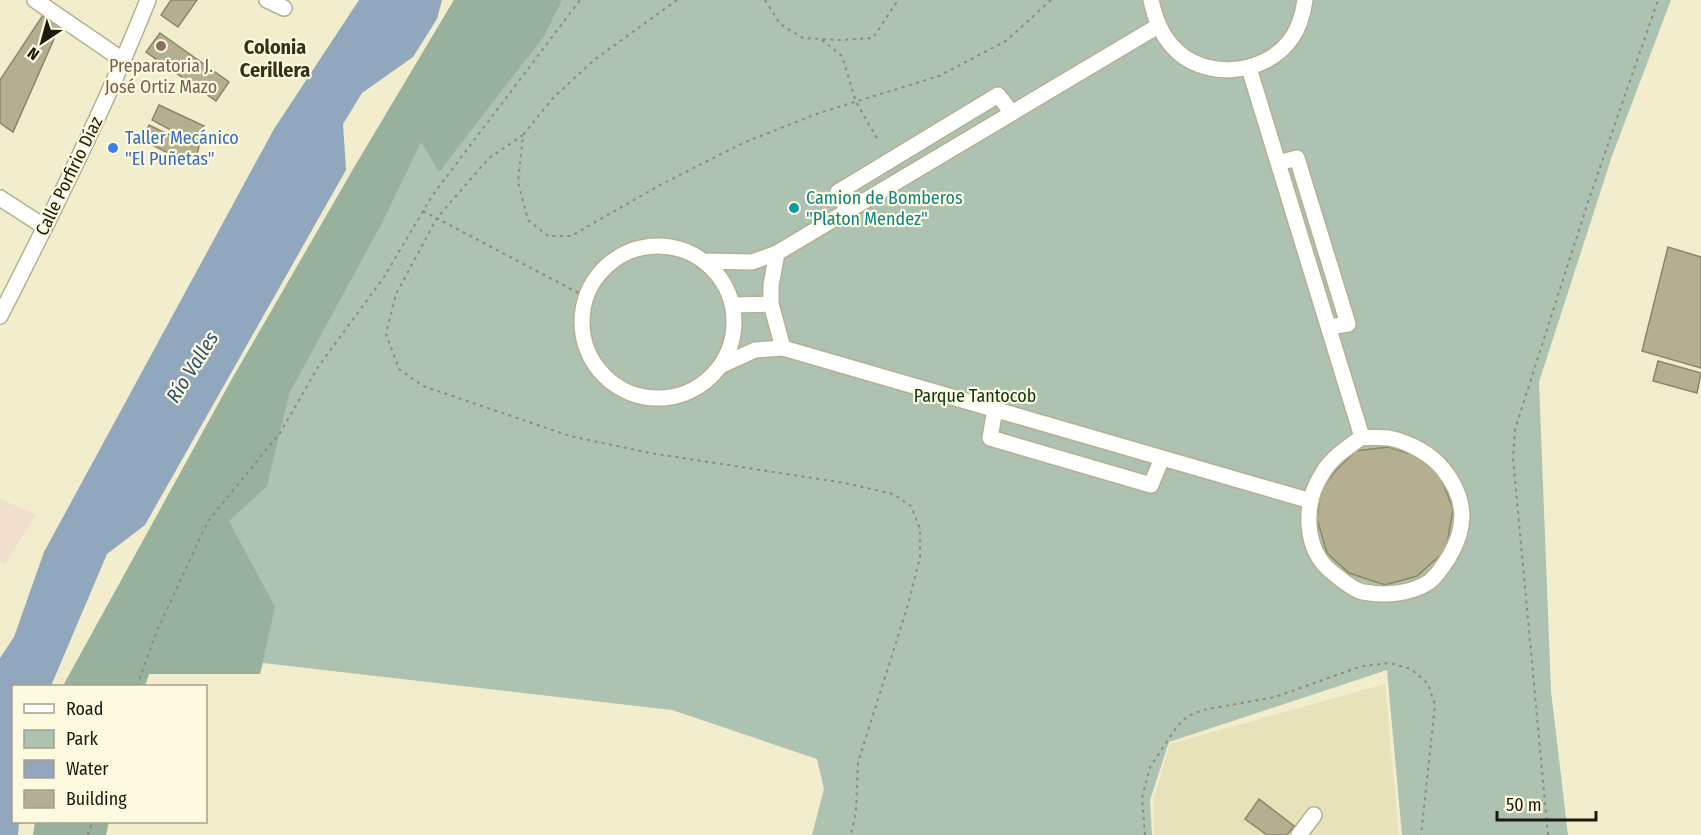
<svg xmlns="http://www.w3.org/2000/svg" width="1701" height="835" font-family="'Fira Sans Condensed',sans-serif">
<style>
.industrial{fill:#f1dece}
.built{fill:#e8e2ba}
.green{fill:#adc2b1}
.forest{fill:#98b19d}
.water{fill:#91a7bd}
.building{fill:#b4af90;stroke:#8b8668;stroke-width:1.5}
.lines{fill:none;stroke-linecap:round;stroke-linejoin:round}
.minor-casing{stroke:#b4b090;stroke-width:18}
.path{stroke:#8e8b73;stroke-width:2;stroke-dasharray:3 4.5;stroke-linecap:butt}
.minor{stroke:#fff;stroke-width:15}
.education-dot{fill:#8d6e63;stroke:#fefadf;stroke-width:2}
.shop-dot{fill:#3f7fe0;stroke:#fefadf;stroke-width:2}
.culture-dot{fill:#0f9aa8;stroke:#fefadf;stroke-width:2}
.labels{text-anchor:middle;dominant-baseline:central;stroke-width:4.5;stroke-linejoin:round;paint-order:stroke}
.education-label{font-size:18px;fill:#785e54;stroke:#fefadf}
.shop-label{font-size:18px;fill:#366cbe;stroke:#fefadf;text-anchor:start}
.street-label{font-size:18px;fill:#1c1a0e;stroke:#fefadf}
.culture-label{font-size:18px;fill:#0d838f;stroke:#fefadf;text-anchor:start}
.park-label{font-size:18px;fill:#0a3619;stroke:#fefadf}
.neighbourhood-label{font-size:20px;font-weight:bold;fill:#373217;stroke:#fefadf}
.water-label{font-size:20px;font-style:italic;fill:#2d5173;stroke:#fefadf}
</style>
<rect width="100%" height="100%" fill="#f2edcc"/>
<path class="industrial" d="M0,499L36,514L6,563L0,560Z"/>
<path class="built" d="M1385,684L1399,835H1154L1153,801L1170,744Z"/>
<path class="green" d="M454,0H1671L1612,156L1539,382L1551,691L1568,835H1402L1387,670L1169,742L1150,800L1152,835H812L824,789L817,759L672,710L263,663L260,674H149L145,686H63L232,379L355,166Z"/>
<path class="forest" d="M454,0H562L544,36L439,172L421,142L383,221L289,394L267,486L229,521L275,607L260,674H149L145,686H63L232,379L355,166Z
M35,822H109L106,835H33Z"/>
<path class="water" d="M359,0H442L437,19L413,57L362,93L343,124L346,170L145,525L107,554L51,686H14V822H19L18,835H0V658L14,637L44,552L274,129Z"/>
<path class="building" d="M171,0H197L178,27L161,15Z
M45,12L61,23L13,132L0,123V80Z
M160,33L229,82L216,101L146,52Z
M159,105L204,126L194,166L142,140L149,125L180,140L182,136L152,120Z
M1668,247L1701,257V368L1642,351Z
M1658,361L1701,373L1697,393L1653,381Z
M1388,447L1414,455L1439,473L1453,509L1446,550L1417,576L1385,585L1349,573L1327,553L1317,519L1321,490L1337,469L1356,451Z
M1259,799L1294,826L1287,835H1267L1245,819Z"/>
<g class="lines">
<g class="minor-casing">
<path id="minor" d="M35,0L124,61
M267,0L284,8
M1151,0C1155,18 1160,32 1172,46C1202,81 1265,76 1291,39C1300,27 1303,14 1305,0
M1249,68L1362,437
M1278,163L1297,158L1348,324L1329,327
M0,198L45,227
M848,211L838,192L998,95L1012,113
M582 322a76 76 0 1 1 152 0a76 76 0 1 1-152 0Z
M777,253L771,285V304L783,348
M705,261L752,262L777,253L1158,26
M733,305L771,304
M0,316C53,212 105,108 148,0
M720,366L755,350L783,348L1311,501
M995,409L990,438L1151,485L1162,458
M1362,437C1371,438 1381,437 1389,438C1409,442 1431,454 1443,469C1466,498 1468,525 1449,557C1444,565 1437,576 1429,582C1411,594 1385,596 1363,592C1353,590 1341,579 1333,573C1303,550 1303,503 1322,474C1331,458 1348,447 1362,437Z
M1299,835L1314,815"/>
</g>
<path class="path" d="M677,0L594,60L553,98L523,135L518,182L528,220L548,236H571L662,184L743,143L819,113L939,76L1006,41L1051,0
M765,0L780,24L803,38L840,40L873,38L898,0
M822,40L842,56L856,102L878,140
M523,135L489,158L437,218L396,294L386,334L399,369L423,386L570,436L650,453L845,483L893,494L911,506L920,529V557L907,608L858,762L856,811L851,835
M423,211L586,297
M137,686L156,633L208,521L280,433L318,367L384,277L432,196L580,0
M88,835L92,822
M1145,835L1142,798L1150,767L1178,725L1188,716L1203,710L1275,697L1362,666L1390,663L1411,669L1428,684L1435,705L1421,835
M1548,835L1513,458L1515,429L1589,199L1658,0"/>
<use href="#minor" class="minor"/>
</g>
<circle class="education-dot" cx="161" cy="46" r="6"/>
<circle class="shop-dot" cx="113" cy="148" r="6"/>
<circle class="culture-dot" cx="794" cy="208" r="6"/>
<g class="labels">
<g class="education-label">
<text x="161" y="66">Preparatoria J.<tspan x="161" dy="21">José Ortiz Mazo</tspan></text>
</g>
<g class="shop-label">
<text x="125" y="138">Taller Mecánico<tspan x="125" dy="21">"El Puñetas"</tspan></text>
</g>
<g class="street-label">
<text transform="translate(69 176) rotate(-64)">Calle Porfirio Díaz</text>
</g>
<g class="culture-label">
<text x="806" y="198">Camion de Bomberos<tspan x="806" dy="21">"Platon Mendez"</tspan></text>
</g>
<g class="park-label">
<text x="975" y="396">Parque Tantocob</text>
</g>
<g class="neighbourhood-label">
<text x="275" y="47">Colonia<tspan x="275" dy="23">Cerillera</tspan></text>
</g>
<g class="water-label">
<text transform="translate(192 367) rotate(-58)">Río Valles</text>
</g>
</g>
<rect x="12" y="685" width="195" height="138" fill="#fefadf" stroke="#a4a08b" stroke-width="1.5"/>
<rect x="24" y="704" width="30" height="9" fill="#ffffff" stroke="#a4a08b" stroke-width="1.5"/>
<text x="66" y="715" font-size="18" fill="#1c1a0e">Road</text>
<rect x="24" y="730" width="30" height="18" fill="#adc2b1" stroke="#a4a08b" stroke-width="1.5"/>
<text x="66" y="745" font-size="18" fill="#1c1a0e">Park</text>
<rect x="24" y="760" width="30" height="18" fill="#91a7bd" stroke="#a4a08b" stroke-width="1.5"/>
<text x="66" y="775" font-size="18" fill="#1c1a0e">Water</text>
<rect x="24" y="790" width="30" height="18" fill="#b4af90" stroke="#a4a08b" stroke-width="1.5"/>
<text x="66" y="805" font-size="18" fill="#1c1a0e">Building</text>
<g transform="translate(42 42) rotate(216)" stroke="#fefadf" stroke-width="4.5" paint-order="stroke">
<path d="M0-4.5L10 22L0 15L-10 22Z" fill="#1c1a0e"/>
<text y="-9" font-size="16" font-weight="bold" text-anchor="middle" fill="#1c1a0e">N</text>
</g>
<path d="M1497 811v9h99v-9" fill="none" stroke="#1c1a0e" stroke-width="3"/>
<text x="1506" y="811" font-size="18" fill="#1c1a0e" stroke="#fefadf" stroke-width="4.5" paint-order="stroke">50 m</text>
</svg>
